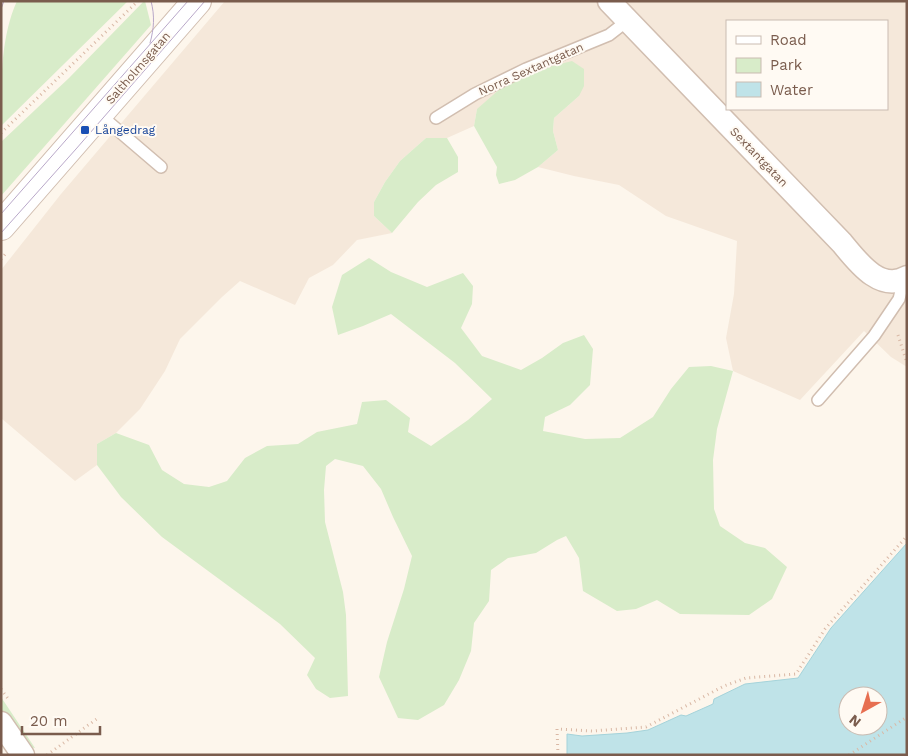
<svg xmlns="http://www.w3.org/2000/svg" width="908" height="756" font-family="'Work Sans',sans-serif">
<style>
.residential{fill:#f5e8da;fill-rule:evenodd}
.green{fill:#d8ecc9}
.water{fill:#bfe3e8;stroke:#a5d3da;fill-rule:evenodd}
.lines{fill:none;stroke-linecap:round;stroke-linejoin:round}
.service-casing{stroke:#d1beb0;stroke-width:14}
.minor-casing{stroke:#d1beb0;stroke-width:25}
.tertiary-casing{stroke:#d1beb0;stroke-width:30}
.path{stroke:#d9b8a5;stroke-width:3;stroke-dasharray:1 4;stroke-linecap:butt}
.service{stroke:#fff;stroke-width:11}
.minor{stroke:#fff;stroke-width:22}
.tertiary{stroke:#fff;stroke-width:28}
.tram{stroke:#b9a8c9;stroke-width:1}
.transit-dot{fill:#1a4fb4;stroke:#fffaf3;stroke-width:2}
.labels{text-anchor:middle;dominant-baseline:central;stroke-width:4;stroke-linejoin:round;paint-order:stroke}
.street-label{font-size:12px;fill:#7a5c4d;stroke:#fffaf3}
.transit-label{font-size:12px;fill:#164399;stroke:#fffaf3;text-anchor:start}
</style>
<rect width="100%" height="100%" fill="#fdf6ec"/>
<path class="residential" d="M225,1H907V367L891,357L864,331L800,400L733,371L726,338L734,294L737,241L666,216L619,185L574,176L538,167L558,150L553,131L554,118L579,96L477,109L474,126L447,138H426L400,161L385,182L374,202V216L392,233L357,240L333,265L309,278L295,305L240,281L222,297L180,339L165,371L140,409L116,433L97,444V465L75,481L1,418V270L61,194ZM727,21H887V109H727Z"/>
<path class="green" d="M17,1H128L1,126C1,86 0,38 17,1Z
M144,1H145L151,25L1,196V142L69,78Z
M572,61L584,69V86L579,96L554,118L553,131L558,150L538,167L515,180L499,184L496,175L497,167L474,126L477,109L501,88L541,69Z
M426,138H447L458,157V172L436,185L418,202L392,233L374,216V202L385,182L400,161Z
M369,258L391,272L427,287L463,273L473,286L472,304L461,328L482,356L521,370L542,358L563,343L584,335L593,349L590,385L570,405L545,417L543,431L585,439L620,438L653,417L671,389L689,367L711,366L733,371L717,429L713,460L714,509L720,526L745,543L765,548L787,567L772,599L749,615L680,614L657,600L636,609L617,611L583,591L579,558L566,536L557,540L536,553L508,558L491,570L489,601L474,623L471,651L459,680L444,705L418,720L398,718L379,677L387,642L404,589L412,556L393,517L381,489L363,466L335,459L326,466L324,490L325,522L343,592L346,615L348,696L330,698L316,689L307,675L315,658L280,624L162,537L121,497L97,465V444L116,433L149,445L162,470L184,484L209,487L227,481L245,458L267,446L298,444L317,432L357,424L362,402L386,400L410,418L408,432L431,446L468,420L492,399L455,363L391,314L363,326L338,335L332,307L342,275Z
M1,697L35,748L24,746L1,717Z"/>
<path class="water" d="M907,543V755H567V734L582,736L627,733L648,730L681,715L686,716L713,704L714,699L745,684L798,678L831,628ZM848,696H878V726H848Z"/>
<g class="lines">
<g class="service-casing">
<path id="service" d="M99,114L161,167
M436,118L475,94L526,69L609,35L627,21
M818,400L874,336L899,299L904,279"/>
</g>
<g class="minor-casing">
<path id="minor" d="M609,1L842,243C857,261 880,293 907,277
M1,723L23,755"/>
</g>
<g class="tertiary-casing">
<path id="tertiary" d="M1,226L197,1"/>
</g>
<path class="path" d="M1,133L138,1
M1,259L7,252
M898,335L907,363
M1,689L9,700
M47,755L98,718
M558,755L557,729L592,731L646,727L724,686L746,678L796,674L825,629L907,536
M849,755L907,717"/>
<use href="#service" class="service"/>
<use href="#minor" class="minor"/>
<use href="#tertiary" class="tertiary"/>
<path class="tram" d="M1,9L4,1
M150,43C154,29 155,16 151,1
M1,214L188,1
M1,233L76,149L205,1"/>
</g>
<rect class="transit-dot" x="80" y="125" width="10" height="10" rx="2.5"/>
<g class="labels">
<g class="street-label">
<text transform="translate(138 68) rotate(-49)">Saltholmsgatan</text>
<text transform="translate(531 69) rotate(-24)">Norra Sextantgatan</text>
<text transform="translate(759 157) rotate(46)">Sextantgatan</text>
</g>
<g class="transit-label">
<text x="95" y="130">Långedrag</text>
</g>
</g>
<rect width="908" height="756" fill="none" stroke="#7a5c4d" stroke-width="5"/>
<rect x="726" y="20" width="162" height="90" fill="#fffaf3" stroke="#cabbb1"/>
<rect x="736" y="36" width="25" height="8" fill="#ffffff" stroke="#cabbb1"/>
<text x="770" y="45" font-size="15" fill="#7a5c4d">Road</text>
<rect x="736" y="58" width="25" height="15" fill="#d8ecc9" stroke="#cabbb1"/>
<text x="770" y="70" font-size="15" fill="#7a5c4d">Park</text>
<rect x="736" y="82" width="25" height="15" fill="#bfe3e8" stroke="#cabbb1"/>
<text x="770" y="95" font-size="15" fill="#7a5c4d">Water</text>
<g transform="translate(863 711) rotate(219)"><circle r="24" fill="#fffaf3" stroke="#cabbb1"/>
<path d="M0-4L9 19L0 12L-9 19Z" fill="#e76f51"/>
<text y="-8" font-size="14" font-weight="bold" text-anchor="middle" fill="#7a5c4d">N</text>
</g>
<path d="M22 726v8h78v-8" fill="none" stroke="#7a5c4d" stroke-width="2.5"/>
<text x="30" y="726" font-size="15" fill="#7a5c4d" stroke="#fffaf3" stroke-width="4" paint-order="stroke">20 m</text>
</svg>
